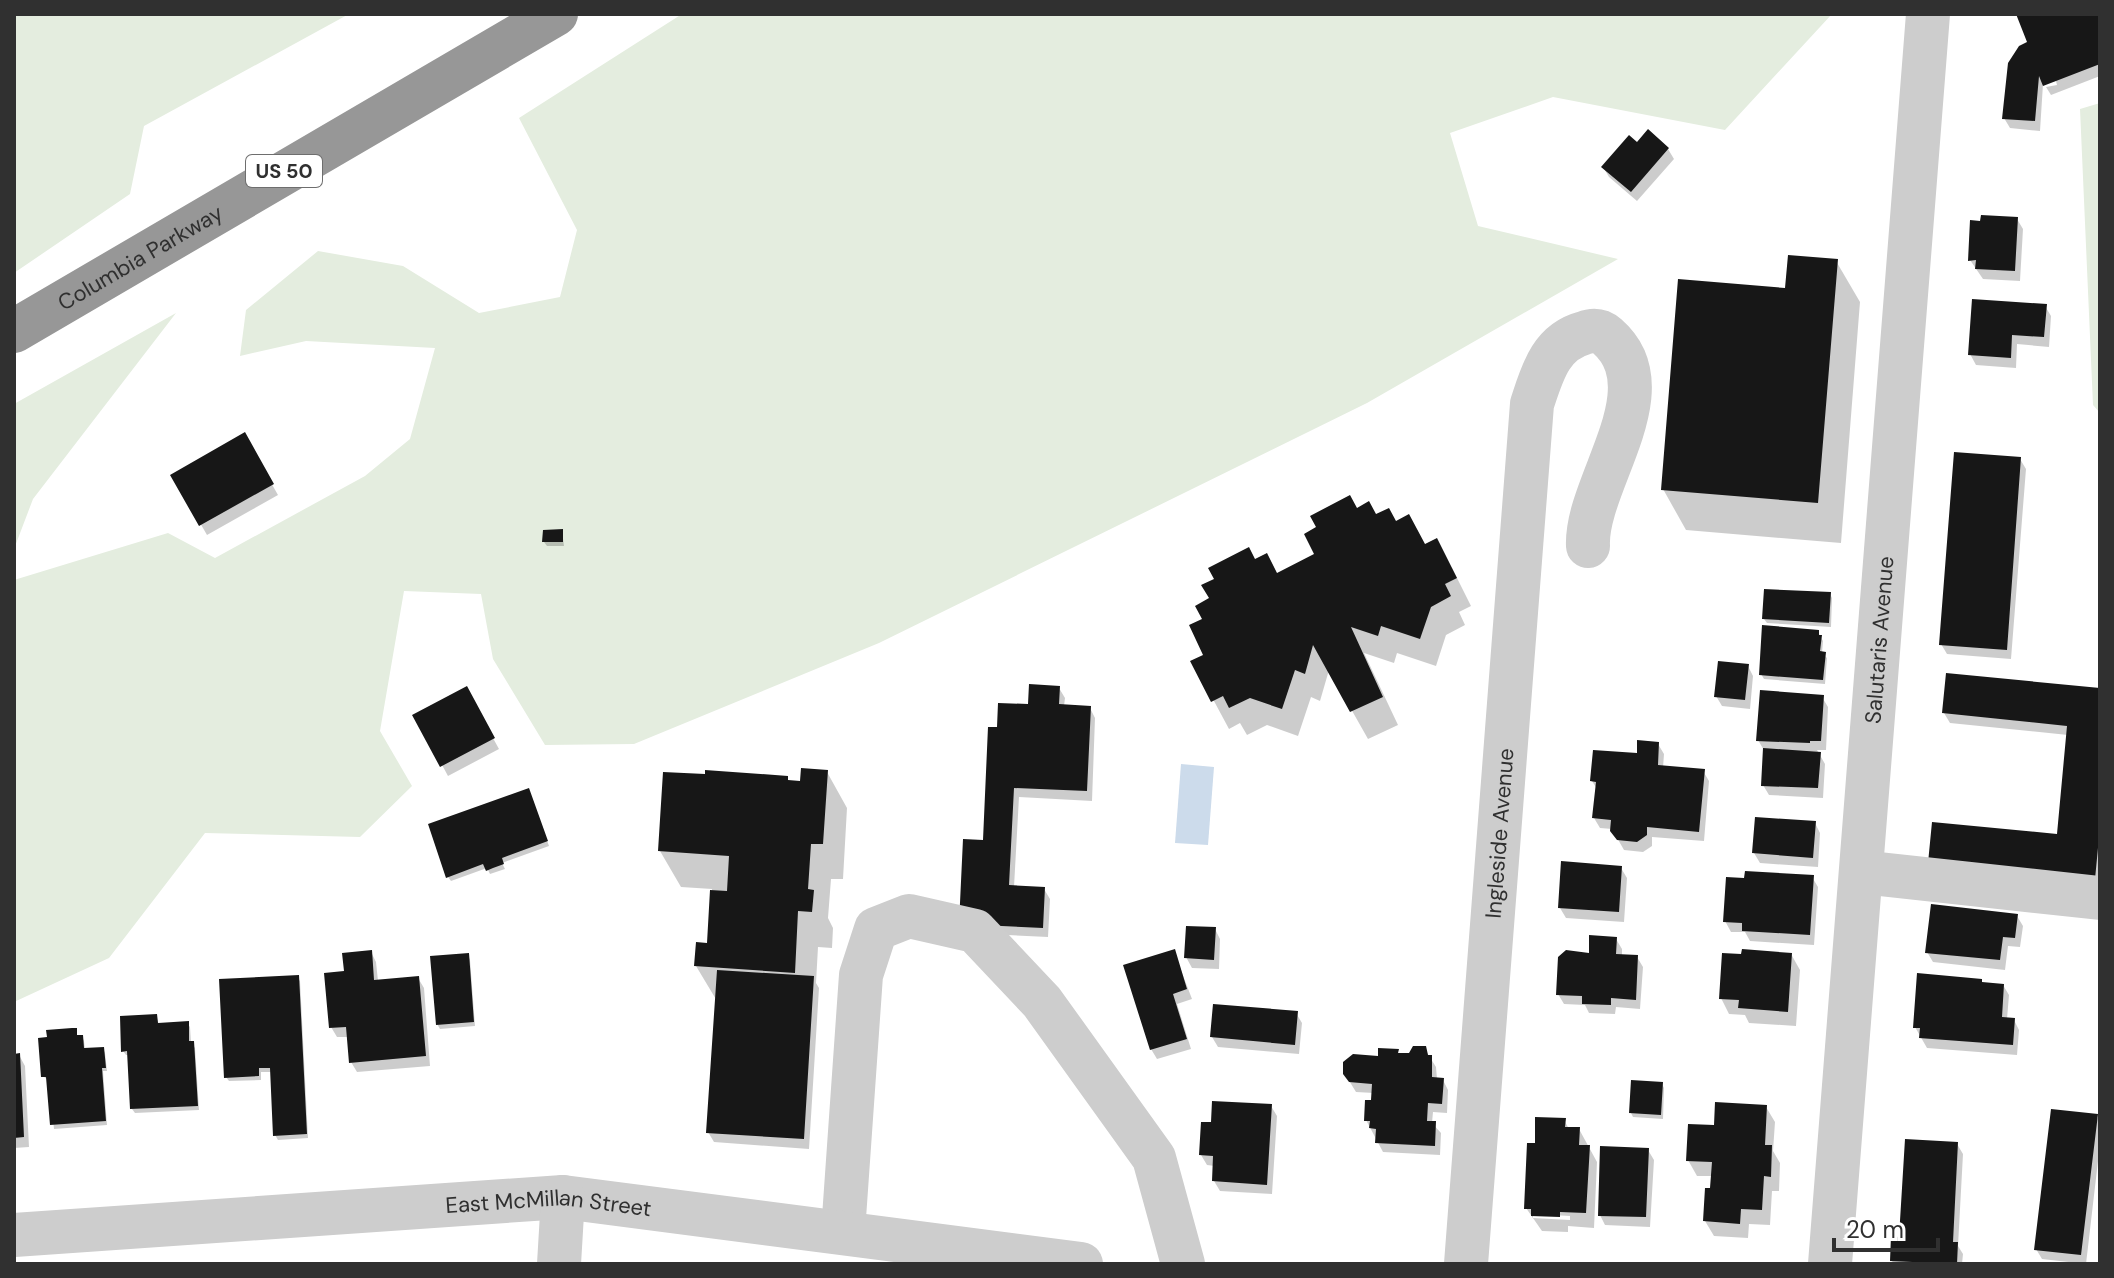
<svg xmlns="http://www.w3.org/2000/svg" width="2114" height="1278" font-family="'DM Sans',sans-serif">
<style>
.green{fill:#e4eddf}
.water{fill:#ccdbeb}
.shadow{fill:#0003;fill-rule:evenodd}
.building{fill:#171717}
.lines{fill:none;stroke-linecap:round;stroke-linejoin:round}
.minor{stroke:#cdcdcd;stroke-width:44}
.highway{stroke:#979797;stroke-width:44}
.labels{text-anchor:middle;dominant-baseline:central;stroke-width:8;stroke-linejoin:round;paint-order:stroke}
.shield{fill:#fff;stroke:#6e6e6e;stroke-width:2}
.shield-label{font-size:20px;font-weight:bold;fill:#303030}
.street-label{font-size:22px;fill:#303030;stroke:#fff}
</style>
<rect width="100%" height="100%" fill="#fff"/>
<path class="green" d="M14,14H349L144,126L130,194L14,273Z
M682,14H1832L1725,130L1553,97L1450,133L1478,226L1618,259L1367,403L879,643L634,744L545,745L493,659L481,594L404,591L380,731L412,786L360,837L205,833L109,958L14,1002V580L168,533L215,558L365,476L410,439L435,348L306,341L240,356L246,310L318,251L403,266L479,313L560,297L577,230L519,118Z
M2100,103V413L2093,405L2080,109Z
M176,313L33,499L14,549V404Z"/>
<path class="water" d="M1181,764L1214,767L1208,845L1175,843Z"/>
<path class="shadow" d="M2018,14H2100V76L2051,95L2046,87L2057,85L2056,81L2043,84L2040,131L2010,128L2004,118L2030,43Z
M1668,149L1674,159L1637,201L1609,177L1603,167Z
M2017,219L2023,229L2020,281L1983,279L1970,260Z
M1836,261L1860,302L1841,543L1686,530L1663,489L1787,290Z
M2045,306L2051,316L2049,347L2017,344L2016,368L1976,365L1970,354Z
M244,435L278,495L207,535L173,476Z
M2020,459L2026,469L2011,659L1947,654L1941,644Z
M1357,510L1396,523L1452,568L1471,606L1459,612L1465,625L1446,635L1436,666L1397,653L1394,663L1364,653L1398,725L1368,739L1329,670L1320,701L1311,697L1298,736L1267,725L1247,735L1240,723L1229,729L1193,662L1206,655L1205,620L1212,599L1255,561L1277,576L1317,555Z
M562,531L564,546H547L544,542Z
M1830,594L1832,598L1831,627L1767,623L1764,619Z
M1818,632L1823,641L1822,653L1827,658L1825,684L1764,679L1761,674Z
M1748,666L1753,676L1750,709L1722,706L1716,696Z
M1059,688L1065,698L1064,706L1090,708L1095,718L1092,801L1019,797L1014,887L1044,889L1050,899L1048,937L966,933L985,842L999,729Z
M466,689L499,749L448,776L415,715Z
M2100,690V888L2058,836L2068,735L1950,723L1944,713Z
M1822,697L1828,707L1826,750H1817L1825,764L1823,798L1769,795L1763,785L1765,752L1758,740Z
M1658,744L1664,754L1663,768L1703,771L1709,781L1704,841L1652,837V846L1643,852L1624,850L1612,829L1600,828L1594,818L1597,789L1592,781Z
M827,772L847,808L843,879H831L828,918L833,928L832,948L818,947L816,983L819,988L809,1149L714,1142L708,1132L717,1001L696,966L709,945L712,889L681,887L660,851L787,778L789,782L802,783Z
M530,794L549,846L502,863L505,869L490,874L487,868L451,881L448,877Z
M1815,823L1820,833L1818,867L1760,863L1754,853Z
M1621,868L1627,878L1624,922L1566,918L1560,908Z
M1812,877L1818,887L1814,945L1750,941L1745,932H1731L1725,921Z
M2017,916L2023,926L2020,947L2008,946L2005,970L1933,962L1927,952Z
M1215,929L1220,939L1219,969L1192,968L1186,957Z
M1616,939L1622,949V956L1637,957L1643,967L1640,1009L1616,1007L1615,1014L1589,1013L1585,1005L1564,1004L1558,994Z
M371,952L376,962L378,981L418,978L424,988L430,1066L357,1072L351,1062L349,1037H337L331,1027L346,973Z
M1174,952L1192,999L1177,1004L1191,1049L1157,1059L1151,1049Z
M1791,954L1800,970L1796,1026L1749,1023L1745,1015L1729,1014L1721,998Z
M468,955L470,960L475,1026L440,1029L437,1024Z
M297,977L300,981L308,1138L278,1140L275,1135L272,1072H261V1080L229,1081L226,1077Z
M1983,984L2003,985L2009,995L2007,1019L2014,1020L2019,1030L2017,1055L1927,1048L1915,1027Z
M1296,1013L1302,1023L1299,1054L1218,1047L1212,1037Z
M156,1016L159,1025L187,1023L190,1027L191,1043L195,1048L199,1110L135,1113L132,1109L129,1055H126L123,1051Z
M75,1030L78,1037H82L84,1041L85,1050L103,1049L105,1053L107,1071H103L107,1125L54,1129L49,1081L43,1076Z
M1424,1048L1436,1067L1437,1079L1443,1080L1448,1090L1447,1113L1433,1112L1432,1123L1441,1133L1440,1155L1383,1152L1366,1120L1374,1093L1356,1092L1345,1074L1397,1051L1400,1055H1410Z
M19,1055L25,1066L29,1147L14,1148V1056Z
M1662,1084L1664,1088L1663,1119L1633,1117L1631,1113Z
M1271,1106L1277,1116L1272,1194L1220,1191L1214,1181L1215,1166L1207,1165L1201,1155L1213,1124Z
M1766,1107L1775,1122L1773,1151L1780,1163L1779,1191H1772L1770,1225L1749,1224L1748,1238L1714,1236L1705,1221L1713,1176H1697L1688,1160L1715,1127Z
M2096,1116L2100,1122V1144L2086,1264L2042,1259L2036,1249Z
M1564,1120L1569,1129H1579L1597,1162L1594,1228L1568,1226V1232L1542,1231L1526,1208L1536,1145ZM1533,1214L1570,1216V1220L1533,1218Z
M1957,1144L1963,1154L1958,1246L1963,1254L1962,1264H1894L1892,1261L1901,1239Z
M1648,1150L1654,1160L1650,1227L1605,1225L1600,1215Z"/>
<path class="building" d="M2016,14H2100V64L2043,86L2039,76L2035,121L2002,119L2008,63L2019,46L2027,42Z
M1648,129L1669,148L1631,192L1601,167L1629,135L1637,142Z
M1981,215L2018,217L2015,271L1975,269L1976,260L1968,261L1970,220L1980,221Z
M1788,255L1838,259L1818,503L1661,490L1678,279L1785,288Z
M1972,299L2047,304L2044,337L2012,335L2011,358L1968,355Z
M245,432L274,484L199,526L170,475Z
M1954,452L2021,457L2007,650L1939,645Z
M1350,495L1357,508L1369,501L1376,514L1389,508L1396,521L1409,514L1425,544L1437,538L1457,578L1445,584L1451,596L1431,607L1420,639L1381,626L1378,636L1351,627L1383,697L1350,712L1313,645L1305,674L1295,670L1282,709L1250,698L1229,708L1223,696L1211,702L1190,661L1203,655L1189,625L1202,619L1195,606L1209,598L1201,585L1214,579L1208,568L1249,547L1255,559L1267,553L1277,573L1314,554L1304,534L1316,527L1310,516Z
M563,529V542H542L543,530Z
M1764,589L1831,592L1829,623L1762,619Z
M1762,625L1819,630V635H1822L1820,651L1826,652L1823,680L1759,675Z
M1718,661L1749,664L1745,700L1714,697Z
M1946,673L2100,688V827L2095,879L1928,863L1932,822L2057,834L2067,726L1942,713Z
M1029,684L1060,686L1059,704L1091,706L1087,791L1014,788L1009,885L1045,887L1043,928L959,924L963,839L983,840L988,727H997L998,703L1028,704Z
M467,686L495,738L440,767L412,715Z
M1760,690L1824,695L1821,741H1810V743L1756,741Z
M1637,740L1659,742L1658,765L1705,769L1699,832L1647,827V835L1637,842L1617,840L1610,831L1611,820L1592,818L1596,782L1590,781L1593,750L1637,753Z
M1763,748L1821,752L1818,788L1761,786Z
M801,768L828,770L823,844H811L808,889L814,890L812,912L798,911L795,973L694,966L696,942L707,943L710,890L727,891L729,856L658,851L663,772L705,774V770L788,776V780L800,781Z
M529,788L548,841L502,858L504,864L493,868L486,871L483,864L446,878L428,824Z
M1755,817L1816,821L1813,858L1752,853Z
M1561,861L1622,866L1619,912L1558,908Z
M1745,871L1814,875L1810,935L1742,931V923L1723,922L1726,877L1744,878Z
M1931,904L2018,914L2015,938L2003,937L2000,960L1925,953Z
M1186,926L1216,927L1214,960L1184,958Z
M1589,935L1617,937L1616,954L1638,955L1636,1000L1611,998V1005L1582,1004V996L1556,995L1558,957L1566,950L1589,953Z
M1175,949L1187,989L1173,994L1187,1039L1150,1050L1123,965Z
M1742,949L1792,953L1788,1012L1738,1008L1739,1000L1719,999L1722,953L1741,954Z
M372,950L374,980L419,976L426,1056L349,1063L346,1027L329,1028L324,973L344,971L342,953Z
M469,953L474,1022L436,1025L430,956Z
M717,970L814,976L804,1139L706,1133Z
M1917,973L1982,979V982L2004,984L2002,1017L2015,1018L2013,1045L1919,1038L1920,1028H1913Z
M299,975L307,1134L273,1136L270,1068H259V1076L224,1078L219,979Z
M1213,1004L1298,1011L1295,1045L1210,1037Z
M157,1014L158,1023L189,1021V1041H194L198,1106L130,1109L127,1051L121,1052L120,1016Z
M72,1028H77V1035H83L84,1048L104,1047L106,1068H102L106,1121L50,1125L46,1077H41L38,1038L47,1037L46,1030Z
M1413,1046H1426L1428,1055H1432V1077L1444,1078L1442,1104L1428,1103L1427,1121H1436L1435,1146L1375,1143L1376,1129L1369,1128L1370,1121H1364L1365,1100H1371L1372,1084L1349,1082L1343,1074V1062L1353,1054L1378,1056V1048L1399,1049L1398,1053H1409Z
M20,1053L24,1137L14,1138V1054Z
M1631,1080L1663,1082L1661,1115L1629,1113Z
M1212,1101L1272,1104L1267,1185L1212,1181L1213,1156L1199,1155L1201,1122H1211Z
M1715,1102L1767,1105L1765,1145H1772L1771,1177L1764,1176L1762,1210L1741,1209L1740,1224L1703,1221L1705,1188H1710L1712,1162L1686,1161L1688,1124L1714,1125Z
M2051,1109L2098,1114L2081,1255L2034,1250Z
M1535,1117L1566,1118L1565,1127H1580L1579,1145H1590L1586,1213L1560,1212V1217L1531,1216V1209H1524L1527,1143H1535Z
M1905,1139L1958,1142L1953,1242H1958L1957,1264L1890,1261L1891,1236L1899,1237Z
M1600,1146L1649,1148L1646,1217L1598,1216Z"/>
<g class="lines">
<g class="minor">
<path d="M1861,872L2100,898"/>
<path d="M843,1232L861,975L876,929L909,916L975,931L1042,1002L1154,1158L1183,1264"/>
<path id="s1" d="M14,1235L563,1197L1081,1264"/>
<path d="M559,1264L563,1197"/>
<path id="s2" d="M1466,1264L1532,404C1542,374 1550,342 1584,333C1592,330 1600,330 1607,336C1669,390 1585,484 1588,546"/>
<path id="s3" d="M1830,1264L1928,14"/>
</g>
<path class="highway" id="s4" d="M14,331L556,14"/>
</g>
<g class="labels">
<rect class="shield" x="246" y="155" width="76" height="32" rx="6"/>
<g class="shield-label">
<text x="284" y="171">US 50</text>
</g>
<g class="street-label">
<text stroke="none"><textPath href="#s4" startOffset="146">Columbia Parkway</textPath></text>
<text stroke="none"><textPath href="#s3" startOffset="626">Salutaris Avenue</textPath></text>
<text stroke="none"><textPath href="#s2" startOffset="432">Ingleside Avenue</textPath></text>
<text stroke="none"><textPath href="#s1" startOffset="536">East McMillan Street</textPath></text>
</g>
</g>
<rect width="2114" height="1278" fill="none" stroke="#303030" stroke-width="32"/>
<path d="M1834 1238v12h104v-12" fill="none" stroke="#303030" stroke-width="4"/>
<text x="1846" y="1238" font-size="24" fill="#303030" stroke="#ffffff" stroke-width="6" paint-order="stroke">20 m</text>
</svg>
